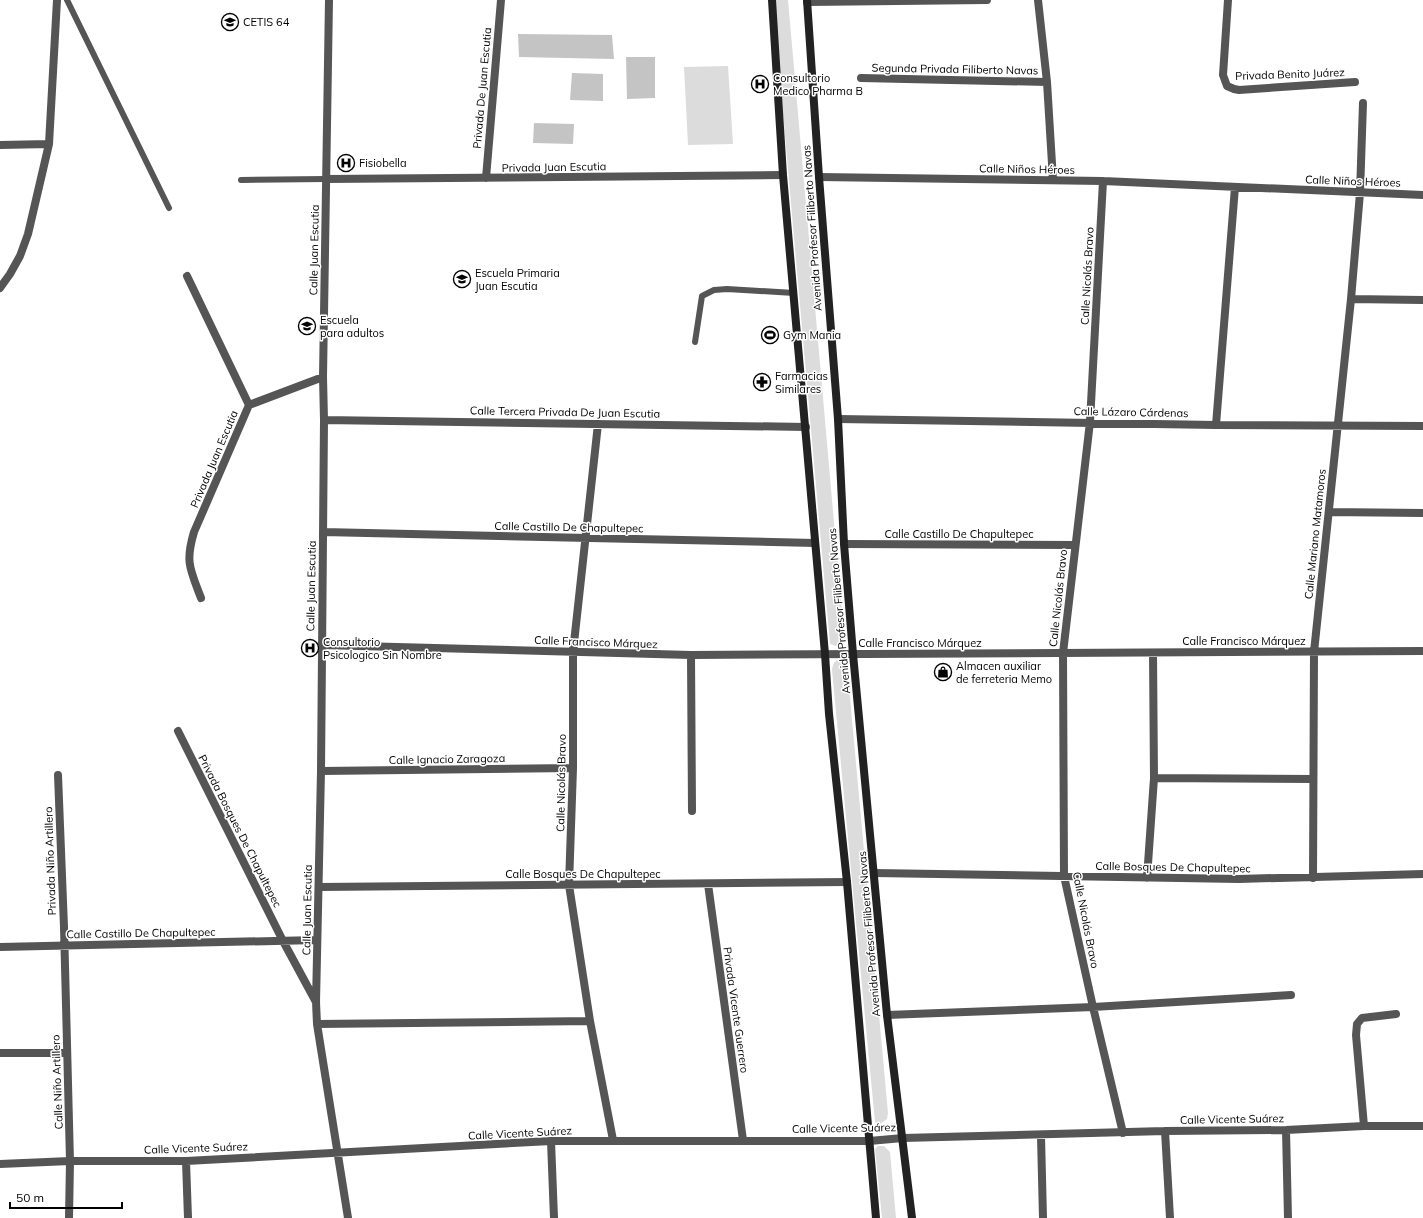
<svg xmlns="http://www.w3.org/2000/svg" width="1423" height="1218" font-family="Mulish,sans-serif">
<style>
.green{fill:#dcdcdc}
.building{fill:#c4c4c4}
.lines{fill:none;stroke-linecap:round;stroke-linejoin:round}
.service{stroke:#555;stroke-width:6}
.minor{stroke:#555;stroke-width:8}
.secondary{stroke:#222;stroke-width:8}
.labels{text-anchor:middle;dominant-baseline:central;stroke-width:3;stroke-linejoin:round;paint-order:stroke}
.poi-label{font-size:11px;fill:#000;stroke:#fff;text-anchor:start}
.street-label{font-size:11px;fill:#000;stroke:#fff}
</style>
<rect width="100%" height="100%" fill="#fff"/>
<path class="green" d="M773,0H788L844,636V643L841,646H836L830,644Z
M728,66L733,144L688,145L684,67Z
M838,660H843L847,665L888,1113L887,1119L880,1124L875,1122L832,670C833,665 833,662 838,660Z
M878,1146H884L890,1152L896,1218H882L875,1149Z"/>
<path class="building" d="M518,34L612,35L614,59L519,57Z
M626,57H655V98L627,99Z
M572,73L603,74V101L570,100Z
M534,123L574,124L573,144L533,143Z"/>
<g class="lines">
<path class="service" d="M67,0L169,208
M241,180L326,179
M695,342L702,296L714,290L727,289L794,293"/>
<path class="minor" d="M329,0L323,377L324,420L321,771L316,1002L317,1024L348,1218
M1038,0L1047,82L1053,180
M1228,0L1223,75L1227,86L1234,89L1239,90L1355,82
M807,2L987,0
M861,78L1047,82
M0,145L49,144
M819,177L1103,181L1423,195
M486,178L501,0
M326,179L783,175
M1103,181L1090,422L1063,653L1064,876L1093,1007L1123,1133
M187,276L249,405
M0,288L10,274L20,256L28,234L49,144L57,0
M1351,299L1423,300
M838,419L1216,425L1423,426
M324,420L806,427
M598,424L573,652V768L569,885L590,1021L613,1140
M1216,425L1235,187
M1329,512L1423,513
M323,532L815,543
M844,544L1075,545
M201,598C190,569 185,562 194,532L249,405L323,377
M321,645L691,655L1423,651
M691,655L692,811
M178,731L283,941L316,1002
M321,771L573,768
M58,775L64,927L70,1161L69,1218
M1154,778L1313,779
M874,873L1239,879L1423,874
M1147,878L1154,778L1153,653
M1313,878L1314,652L1351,299L1360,193L1363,103
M708,884L743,1140
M319,887L847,882
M0,947L317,940
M887,1015L1093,1007L1291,995
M317,1024L590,1021
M0,1053H67
M1364,1126L1356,1035L1357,1024L1362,1018L1396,1014
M1286,1130L1288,1218
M1165,1131L1170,1218
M1041,1136L1043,1218
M551,1141L554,1218
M186,1161L188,1218
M0,1164L70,1161H186L551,1141H869L903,1138L1165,1131L1286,1130L1364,1126H1423"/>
<path class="secondary" d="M772,0L783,175L825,654L829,714L847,882L876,1218
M807,0L819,177L838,419L844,544L853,654L887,1015L912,1218"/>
</g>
<defs>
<g id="school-ring" transform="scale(0.9)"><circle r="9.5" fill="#fff" stroke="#000" stroke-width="1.5"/><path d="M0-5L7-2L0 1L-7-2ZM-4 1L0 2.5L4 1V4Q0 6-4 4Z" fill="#000"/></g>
<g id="hospital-ring" transform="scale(0.9)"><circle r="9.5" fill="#fff" stroke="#000" stroke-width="1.5"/><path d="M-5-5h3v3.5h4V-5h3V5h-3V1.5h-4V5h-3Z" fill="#000"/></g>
<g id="stadium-ring" transform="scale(0.9)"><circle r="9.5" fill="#fff" stroke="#000" stroke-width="1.5"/><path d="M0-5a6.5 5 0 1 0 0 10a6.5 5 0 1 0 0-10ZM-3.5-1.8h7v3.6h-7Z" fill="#000"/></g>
<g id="pharmacy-ring" transform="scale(0.9)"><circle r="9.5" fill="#fff" stroke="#000" stroke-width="1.5"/><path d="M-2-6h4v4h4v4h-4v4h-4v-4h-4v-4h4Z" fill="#000"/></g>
<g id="shop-ring" transform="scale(0.9)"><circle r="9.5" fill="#fff" stroke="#000" stroke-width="1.5"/><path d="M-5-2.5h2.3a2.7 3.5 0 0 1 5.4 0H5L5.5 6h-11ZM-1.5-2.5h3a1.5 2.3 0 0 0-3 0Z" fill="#000"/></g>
</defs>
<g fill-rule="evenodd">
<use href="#school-ring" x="230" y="22"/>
<use href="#hospital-ring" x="760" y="84"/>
<use href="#hospital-ring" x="346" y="163"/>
<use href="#school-ring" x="462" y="279"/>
<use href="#school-ring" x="307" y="326"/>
<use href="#stadium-ring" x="770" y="335"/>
<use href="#pharmacy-ring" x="762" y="382"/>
<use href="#hospital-ring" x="310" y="648"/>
<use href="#shop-ring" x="943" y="672"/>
</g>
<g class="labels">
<g class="poi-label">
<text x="243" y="22">CETIS 64</text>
<text x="773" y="78">Consultorio<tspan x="773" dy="13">Medico Pharma B</tspan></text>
<text x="359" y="163">Fisiobella</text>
<text x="475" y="273">Escuela Primaria<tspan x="475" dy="13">Juan Escutia</tspan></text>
<text x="320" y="320">Escuela<tspan x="320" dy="13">para adultos</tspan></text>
<text x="783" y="335">Gym Mania</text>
<text x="775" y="376">Farmacias<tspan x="775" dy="13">Similares</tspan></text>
<text x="323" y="642">Consultorio<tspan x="323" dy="13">Psicologico Sin Nombre</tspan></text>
<text x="956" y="666">Almacen auxiliar<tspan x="956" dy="13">de ferreteria Memo</tspan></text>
</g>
<g class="street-label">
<text transform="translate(955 69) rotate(1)">Segunda Privada Filiberto Navas</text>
<text transform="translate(1290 74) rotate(-2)">Privada Benito Juárez</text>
<text transform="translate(482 88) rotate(-85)">Privada De Juan Escutia</text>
<text transform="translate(554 167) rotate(-1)">Privada Juan Escutia</text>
<text transform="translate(1027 169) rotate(1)">Calle Niños Héroes</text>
<text transform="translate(1353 181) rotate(2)">Calle Niños Héroes</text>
<text transform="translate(812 228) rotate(-94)">Avenida Profesor Filiberto Navas</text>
<text transform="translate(314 250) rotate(-89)">Calle Juan Escutia</text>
<text transform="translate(1087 276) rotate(-87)">Calle Nicolás Bravo</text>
<text transform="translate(565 412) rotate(1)">Calle Tercera Privada De Juan Escutia</text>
<text transform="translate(1131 412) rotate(1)">Calle Lázaro Cárdenas</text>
<text transform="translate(214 459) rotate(-67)">Privada Juan Escutia</text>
<text transform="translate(569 527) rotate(1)">Calle Castillo De Chapultepec</text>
<text x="959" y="534">Calle Castillo De Chapultepec</text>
<text transform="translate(1315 534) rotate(-84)">Calle Mariano Matamoros</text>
<text transform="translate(311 586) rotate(-89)">Calle Juan Escutia</text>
<text transform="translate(1058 598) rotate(-84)">Calle Nicolás Bravo</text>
<text transform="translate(839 611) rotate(-95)">Avenida Profesor Filiberto Navas</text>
<text x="1244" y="641">Calle Francisco Márquez</text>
<text transform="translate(596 642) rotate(2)">Calle Francisco Márquez</text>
<text x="920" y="643">Calle Francisco Márquez</text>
<text transform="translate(447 759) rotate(-1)">Calle Ignacio Zaragoza</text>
<text transform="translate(561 783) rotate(-89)">Calle Nicolás Bravo</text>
<text transform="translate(240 831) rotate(63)">Privada Bosques De Chapultepec</text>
<text transform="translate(50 861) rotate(-92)">Privada Niño Artillero</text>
<text transform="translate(1173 867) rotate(1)">Calle Bosques De Chapultepec</text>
<text x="583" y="874">Calle Bosques De Chapultepec</text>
<text transform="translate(307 910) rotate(-89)">Calle Juan Escutia</text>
<text transform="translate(1086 920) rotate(79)">Calle Nicolás Bravo</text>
<text transform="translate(141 933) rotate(-1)">Calle Castillo De Chapultepec</text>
<text transform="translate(869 934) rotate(-95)">Avenida Profesor Filiberto Navas</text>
<text transform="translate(736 1010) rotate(82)">Privada Vicente Guerrero</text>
<text transform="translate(57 1082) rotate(-92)">Calle Niño Artillero</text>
<text transform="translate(1232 1119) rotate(-1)">Calle Vicente Suárez</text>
<text transform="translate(844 1128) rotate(-1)">Calle Vicente Suárez</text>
<text transform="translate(520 1133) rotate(-3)">Calle Vicente Suárez</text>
<text transform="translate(196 1148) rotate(-2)">Calle Vicente Suárez</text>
</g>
</g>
<path d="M10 1202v6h112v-6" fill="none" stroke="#000000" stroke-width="2"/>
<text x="16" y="1202" font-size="12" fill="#000000" stroke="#ffffff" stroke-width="3" paint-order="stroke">50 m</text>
</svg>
